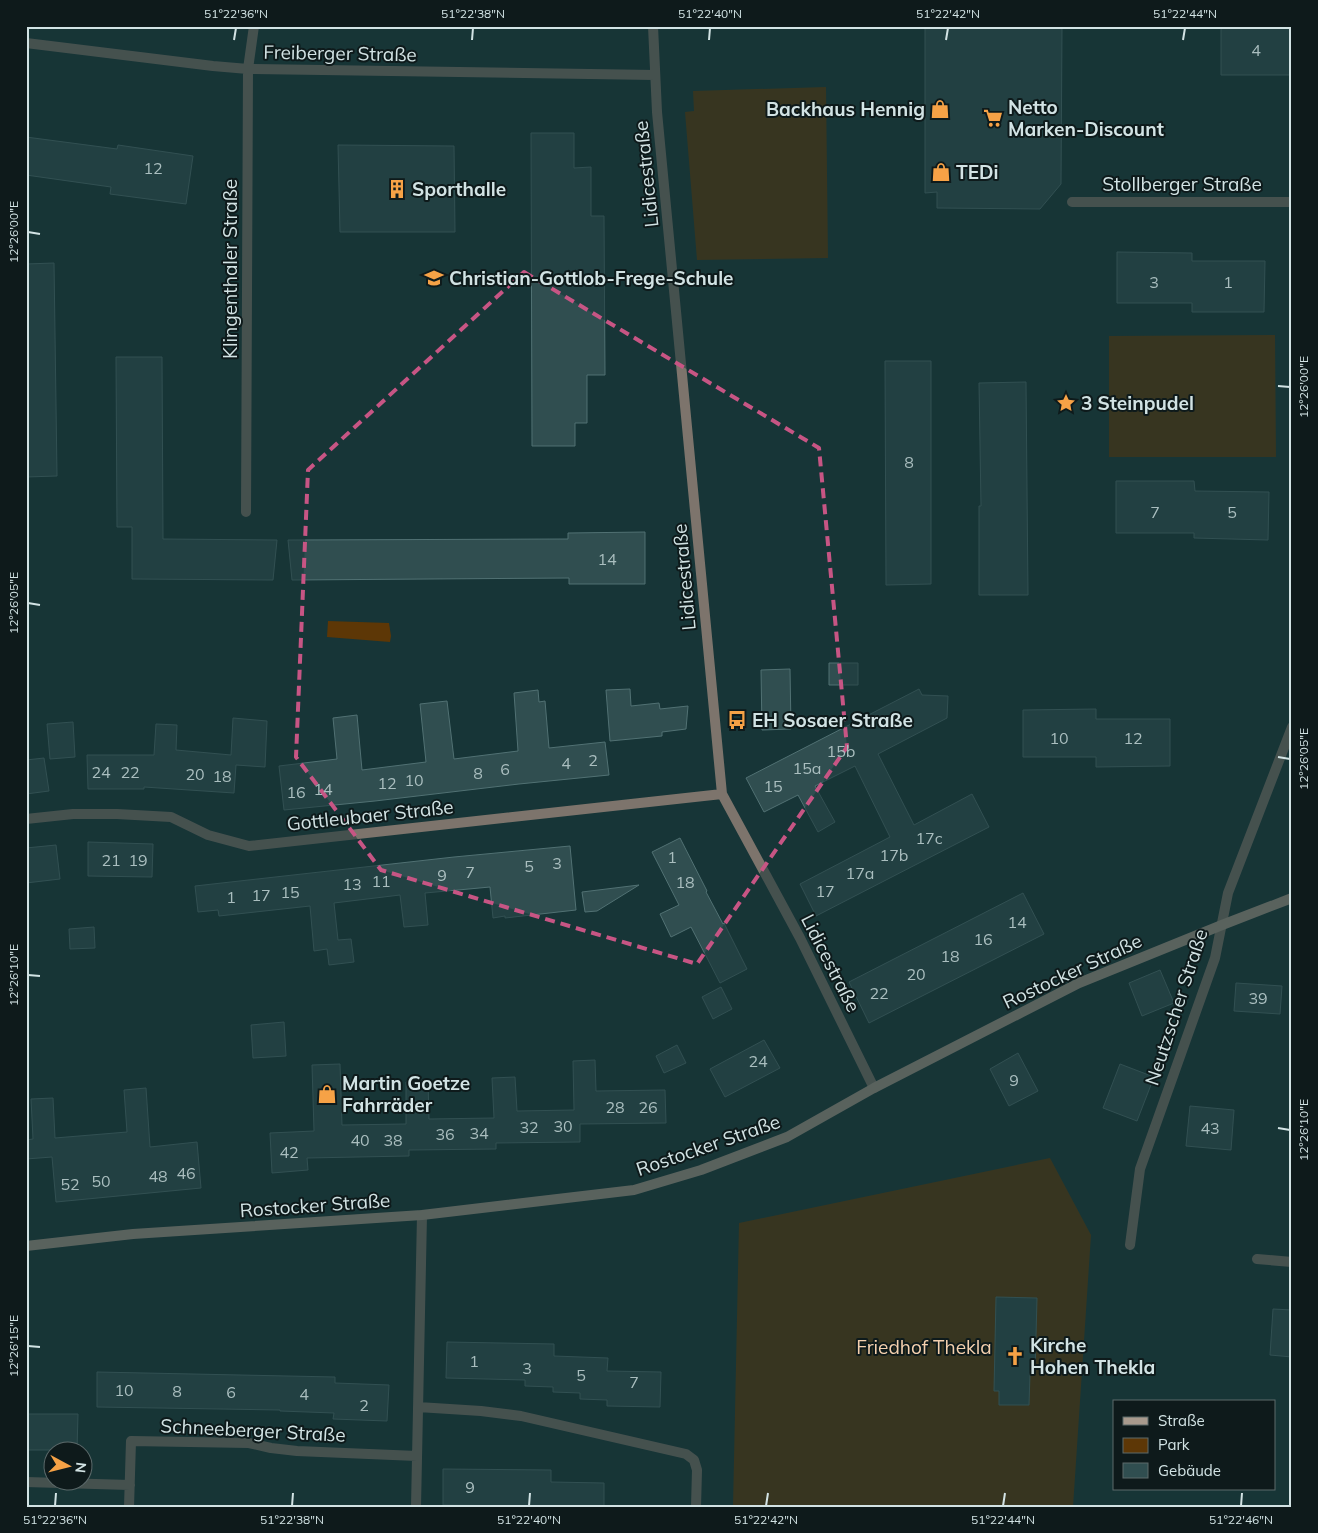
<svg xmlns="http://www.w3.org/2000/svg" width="1318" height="1533" font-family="Mulish,sans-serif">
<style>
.green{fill:#5d3706}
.building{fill:#304e50;stroke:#517173}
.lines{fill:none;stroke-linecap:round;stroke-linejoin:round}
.street{stroke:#7d746c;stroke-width:10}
.secondary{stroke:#a89a8d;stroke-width:10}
.marked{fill:none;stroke:#c75584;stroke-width:4;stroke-dasharray:10 6;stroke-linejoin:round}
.ticks{fill:none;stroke:#d2e3e4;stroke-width:2}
.labels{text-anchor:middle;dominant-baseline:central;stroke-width:4;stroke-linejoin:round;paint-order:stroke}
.number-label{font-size:16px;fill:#aabebf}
.street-label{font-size:19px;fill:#d2e3e4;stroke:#0e1a1b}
.poi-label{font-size:19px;font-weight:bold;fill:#d2e3e4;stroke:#0e1a1b;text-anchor:start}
.park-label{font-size:19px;fill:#f4d0ae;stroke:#0e1a1b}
.neatline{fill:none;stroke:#d2e3e4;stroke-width:2}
.ticks-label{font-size:12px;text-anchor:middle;fill:#d2e3e4}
</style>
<rect width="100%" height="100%" fill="#173537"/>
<path class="green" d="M826,87L828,258L697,260L685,112L694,111L693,91Z
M1275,335L1276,457H1109V336Z
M328,621L389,623L391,636L390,642L327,637Z
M1050,1158L1091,1235L1073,1507H733L739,1223Z"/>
<path class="building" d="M925,26H1062L1061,184L1040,209L937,208V192L925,193Z
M1221,26H1292V75H1221Z
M531,133H574V168L591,167V216H604L605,375H587V423H575V446H532Z
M26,137L117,149L118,145L193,156L186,204L110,194L111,187L26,175Z
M338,145L454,146L455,232H340Z
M1117,252L1192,253V261H1265L1264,312H1192V303H1117Z
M54,263L57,476L26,477V264Z
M116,357H162L163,539L277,540L273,580L132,579V527H117Z
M885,361H931V584L886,585Z
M1026,382L1028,595H979V506H981L979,383Z
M1116,481H1194L1195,491L1269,492L1268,540L1194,538V533H1116Z
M645,532V584H569V578L292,580L288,540L568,539V533Z
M829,663H858V685H829Z
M790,669L791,729L762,730L761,670Z
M630,689L631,706L659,703L660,709L688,706L686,729L662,732V736L610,741L606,690Z
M919,689L922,695L948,696L947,718L878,754L914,825L972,794L989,827L816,916L800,884L890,837L855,766L815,786L835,822L818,832L798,795L764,812L746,778Z
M538,690L539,702L545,701L549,748L605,742L609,775L519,784L375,801L284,810L279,766L337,759L333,718L357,715L362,770L426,762L420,704L447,701L454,759L518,751L514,693Z
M1096,709V719H1170V766L1096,767V757H1023V710Z
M233,718L267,721L265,767L236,765L234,793L144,787V789H88L87,755H154L156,724L177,725L176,750L231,755Z
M73,722L75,757L50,759L47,724Z
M44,758L49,791L26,794V760Z
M680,838L707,891L706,892L723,924L724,923L747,969L720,983L691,927L671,937L660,914L679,905L652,852Z
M88,842L153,844L152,877L88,876Z
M56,845L60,879L26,883V848Z
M570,846L576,910L505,918V916L493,918L490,887L458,890L425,893L428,925L404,927L400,895L334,903L338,940L351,939L354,962L329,965L327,949L314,951L310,906L219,916L218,910L198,912L195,886L454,857Z
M639,885L597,911L585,912L582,892Z
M1023,893L1044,934L869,1023L849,982Z
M94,927L95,948L70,949L69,929Z
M1160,970L1174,1003L1142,1016L1129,983Z
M1236,983L1282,986L1280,1014L1234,1011Z
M721,987L732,1009L713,1019L702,997Z
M284,1022L286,1056L253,1058L251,1025Z
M764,1040L780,1068L725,1097L710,1069Z
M677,1045L686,1063L664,1073L656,1056Z
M1018,1053L1038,1091L1009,1106L990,1069Z
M595,1060L596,1091L665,1090L666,1123L580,1124V1142L496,1143V1149L409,1150V1156L307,1158L308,1170L272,1173L270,1133L314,1131L312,1065L340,1064L342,1125L406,1124V1082L428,1081L429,1119L494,1118L492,1078L515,1077L517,1111L574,1110L573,1061Z
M1120,1064L1154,1077L1137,1121L1103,1108Z
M146,1088L150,1147L197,1142L201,1188L56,1202L52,1157L26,1159V1140L33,1139L31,1099L53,1098L55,1138L127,1132L124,1090Z
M1190,1106L1234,1110L1231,1150L1186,1146Z
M996,1297L1037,1298L1035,1374L1030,1373L1029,1405H999V1391H994Z
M1273,1309L1292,1310V1357L1270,1355Z
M447,1342L554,1344V1356L608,1358L607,1371L661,1372L660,1407L607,1406V1400L580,1399V1393L553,1392V1387L525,1386V1380L446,1378Z
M97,1372L335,1377V1383L389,1385L387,1421L333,1419L334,1413L280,1411V1410L97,1407Z
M26,1414H78L77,1450H26Z
M443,1469L551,1470V1482L604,1483V1507L443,1505Z"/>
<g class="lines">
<path class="street" d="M653,26L657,112L722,794L800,938L874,1088
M26,43L213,66L248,69L655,75
M1072,202H1292
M246,512L248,69L254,26
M26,819L73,814H117L171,817L208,835L249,846L722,794
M1130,1245L1140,1169L1215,958L1228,893L1292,727
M1257,1259L1292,1262
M418,1407L481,1411L521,1416L686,1454L694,1460L697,1470L696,1507
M26,1482L130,1485
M129,1507L131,1441L249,1443L271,1448L297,1451L417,1456
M416,1507L422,1215"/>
<path class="secondary" d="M26,1246L133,1234L422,1215L634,1190L701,1170L787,1137L874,1088L1079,983L1222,925L1292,898"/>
</g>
<path d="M0 0H1318V1533H0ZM524,272L819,448L847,747L697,964L381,870L296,757L308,470Z" fill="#173537" fill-opacity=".55" fill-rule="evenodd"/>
<path class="marked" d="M524,272L819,448L847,747L697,964L381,870L296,757L308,470Z"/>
<path class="ticks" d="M234,40L236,28M472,40L473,28M709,40L710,28M946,40L948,28M1183,40L1185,28M28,232L40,234M1278,386L1290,387M28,603L40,605M1278,757L1290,759M28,975L40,976M1278,1128L1290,1130M28,1346L40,1347M55,1506L56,1493M292,1506L293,1493M529,1506L530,1493M766,1506L768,1493M1003,1506L1005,1493M1241,1506L1242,1493"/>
<defs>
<g id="shop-bare" transform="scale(1.5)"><path d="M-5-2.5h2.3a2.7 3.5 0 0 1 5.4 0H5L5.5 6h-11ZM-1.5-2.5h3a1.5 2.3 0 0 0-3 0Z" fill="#f6a246" stroke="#0e1a1b" stroke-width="2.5" paint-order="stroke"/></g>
<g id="supermarket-bare" transform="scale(1.5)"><path d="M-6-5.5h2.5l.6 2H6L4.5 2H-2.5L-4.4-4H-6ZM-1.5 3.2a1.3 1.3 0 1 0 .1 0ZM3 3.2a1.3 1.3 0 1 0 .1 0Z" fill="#f6a246" stroke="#0e1a1b" stroke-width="2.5" paint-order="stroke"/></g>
<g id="building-bare" transform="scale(1.5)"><path d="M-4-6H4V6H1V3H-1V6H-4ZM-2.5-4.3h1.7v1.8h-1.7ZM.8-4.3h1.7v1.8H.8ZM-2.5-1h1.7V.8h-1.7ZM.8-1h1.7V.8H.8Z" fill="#f6a246" stroke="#0e1a1b" stroke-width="2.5" paint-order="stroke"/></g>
<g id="school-bare" transform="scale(1.5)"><path d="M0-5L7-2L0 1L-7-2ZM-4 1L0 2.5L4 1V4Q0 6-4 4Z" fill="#f6a246" stroke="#0e1a1b" stroke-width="2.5" paint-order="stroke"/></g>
<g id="sight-bare" transform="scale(1.5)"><path d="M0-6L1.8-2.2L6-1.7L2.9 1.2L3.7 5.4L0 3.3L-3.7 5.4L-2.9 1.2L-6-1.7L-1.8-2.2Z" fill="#f6a246" stroke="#0e1a1b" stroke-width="2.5" paint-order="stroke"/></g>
<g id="bus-bare" transform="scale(1.5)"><path d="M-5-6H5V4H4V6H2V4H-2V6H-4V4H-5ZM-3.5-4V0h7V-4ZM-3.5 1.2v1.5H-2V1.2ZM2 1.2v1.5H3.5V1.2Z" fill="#f6a246" stroke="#0e1a1b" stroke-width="2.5" paint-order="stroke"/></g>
<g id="church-bare" transform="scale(1.5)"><path d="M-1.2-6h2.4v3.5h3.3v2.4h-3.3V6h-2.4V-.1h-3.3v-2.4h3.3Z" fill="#f6a246" stroke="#0e1a1b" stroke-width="2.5" paint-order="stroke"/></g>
</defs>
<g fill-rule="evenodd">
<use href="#shop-bare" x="940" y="109"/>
<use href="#supermarket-bare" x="993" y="118"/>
<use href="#shop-bare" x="941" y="172"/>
<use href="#building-bare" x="397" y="189"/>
<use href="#school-bare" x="434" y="278"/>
<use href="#sight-bare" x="1066" y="403"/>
<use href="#bus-bare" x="737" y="720"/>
<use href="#shop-bare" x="327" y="1094"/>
<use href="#church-bare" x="1015" y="1356"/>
</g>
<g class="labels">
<g class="number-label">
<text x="1256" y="50">4</text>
<text x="153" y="168">12</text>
<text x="1154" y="282">3</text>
<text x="1228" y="282">1</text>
<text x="909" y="462">8</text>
<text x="1155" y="512">7</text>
<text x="1232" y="512">5</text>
<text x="607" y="559">14</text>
<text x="1059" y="738">10</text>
<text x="1133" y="738">12</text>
<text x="841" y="751">15b</text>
<text x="593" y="760">2</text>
<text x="566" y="763">4</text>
<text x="807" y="768">15a</text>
<text x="505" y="769">6</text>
<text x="101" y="772">24</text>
<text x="130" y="772">22</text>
<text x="478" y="773">8</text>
<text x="195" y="774">20</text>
<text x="222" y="776">18</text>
<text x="414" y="780">10</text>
<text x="387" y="783">12</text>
<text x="773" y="786">15</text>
<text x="323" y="789">14</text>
<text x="296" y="792">16</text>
<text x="929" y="838">17c</text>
<text x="894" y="855">17b</text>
<text x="672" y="857">1</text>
<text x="111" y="860">21</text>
<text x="138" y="860">19</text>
<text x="557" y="863">3</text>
<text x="529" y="866">5</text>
<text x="470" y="872">7</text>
<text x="860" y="873">17a</text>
<text x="442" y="875">9</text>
<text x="381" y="881">11</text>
<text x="685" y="882">18</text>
<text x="352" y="884">13</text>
<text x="825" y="891">17</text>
<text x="290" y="892">15</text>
<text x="261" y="895">17</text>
<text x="231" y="897">1</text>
<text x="1017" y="922">14</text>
<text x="983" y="939">16</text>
<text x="950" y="956">18</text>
<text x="916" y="974">20</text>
<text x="879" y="993">22</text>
<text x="1258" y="998">39</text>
<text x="758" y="1061">24</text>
<text x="1014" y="1080">9</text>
<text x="615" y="1107">28</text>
<text x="648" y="1107">26</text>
<text x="563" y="1126">30</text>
<text x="529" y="1127">32</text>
<text x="1210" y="1128">43</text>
<text x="479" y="1133">34</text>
<text x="445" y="1134">36</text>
<text x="360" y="1140">40</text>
<text x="393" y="1140">38</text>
<text x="289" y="1152">42</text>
<text x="186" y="1173">46</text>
<text x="158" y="1176">48</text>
<text x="101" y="1181">50</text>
<text x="70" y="1184">52</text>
<text x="474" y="1361">1</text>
<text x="527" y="1368">3</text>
<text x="581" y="1375">5</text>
<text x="634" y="1382">7</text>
<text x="124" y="1390">10</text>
<text x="177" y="1391">8</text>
<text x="231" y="1392">6</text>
<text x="304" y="1394">4</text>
<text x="364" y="1405">2</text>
<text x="470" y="1487">9</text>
</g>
<g class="street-label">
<text transform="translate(340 53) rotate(1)">Freiberger Straße</text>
<text transform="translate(646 174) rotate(-96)">Lidicestraße</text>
<text x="1182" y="184">Stollberger Straße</text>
<text transform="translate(230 269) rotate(-90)">Klingenthaler Straße</text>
<text transform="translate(684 577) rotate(-95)">Lidicestraße</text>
<text transform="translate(370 815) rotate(-6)">Gottleubaer Straße</text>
<text transform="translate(831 963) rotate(63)">Lidicestraße</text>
<text transform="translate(1072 971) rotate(-25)">Rostocker Straße</text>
<text transform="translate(1176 1007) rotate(-72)">Neutzscher Straße</text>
<text transform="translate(708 1145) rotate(-19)">Rostocker Straße</text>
<text transform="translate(315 1205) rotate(-4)">Rostocker Straße</text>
<text transform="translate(253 1430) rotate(3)">Schneeberger Straße</text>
</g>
<g class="poi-label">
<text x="1008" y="107">Netto<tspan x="1008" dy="22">Marken-Discount</tspan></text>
<text x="925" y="109" text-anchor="end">Backhaus Hennig</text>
<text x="956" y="172">TEDi</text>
<text x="412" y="189">Sporthalle</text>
<text x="449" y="278">Christian-Gottlob-Frege-Schule</text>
<text x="1081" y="403">3 Steinpudel</text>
<text x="752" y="720">EH Sosaer Straße</text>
<text x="342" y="1083">Martin Goetze<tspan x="342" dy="22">Fahrräder</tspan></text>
<text x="1030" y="1345">Kirche<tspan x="1030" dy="22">Hohen Thekla</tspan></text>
</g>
<g class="park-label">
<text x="924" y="1347">Friedhof Thekla</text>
</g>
</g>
<rect width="1318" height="1533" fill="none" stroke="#0e1a1b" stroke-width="55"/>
<rect x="1113" y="1400" width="162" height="90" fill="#0e1a1b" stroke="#5c6a6b"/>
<rect x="1123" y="1417" width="25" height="8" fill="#a89a8d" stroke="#5c6a6b"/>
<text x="1158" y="1426" font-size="15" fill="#d2e3e4">Straße</text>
<rect x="1123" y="1438" width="25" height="15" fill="#5d3706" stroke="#5c6a6b"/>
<text x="1158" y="1450" font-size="15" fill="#d2e3e4">Park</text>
<rect x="1123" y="1463" width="25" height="15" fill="#304e50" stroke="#5c6a6b"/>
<text x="1158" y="1476" font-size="15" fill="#d2e3e4">Gebäude</text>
<g transform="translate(68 1466) rotate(97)"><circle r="24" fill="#0e1a1b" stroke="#5c6a6b"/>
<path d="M0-4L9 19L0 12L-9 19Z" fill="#f6a246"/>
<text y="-8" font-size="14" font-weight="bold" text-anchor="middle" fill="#d2e3e4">N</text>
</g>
<rect x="28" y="28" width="1262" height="1478" class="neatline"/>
<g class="ticks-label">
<text x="236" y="18">51°22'36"N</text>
<text x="473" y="18">51°22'38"N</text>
<text x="710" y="18">51°22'40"N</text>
<text x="948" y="18">51°22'42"N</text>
<text x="1185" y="18">51°22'44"N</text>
<text transform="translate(14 232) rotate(-90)" y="4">12°26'00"E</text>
<text transform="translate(1304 387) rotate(-90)" y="4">12°26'00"E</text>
<text transform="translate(14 603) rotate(-90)" y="4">12°26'05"E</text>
<text transform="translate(1304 759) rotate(-90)" y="4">12°26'05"E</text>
<text transform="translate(14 975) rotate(-90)" y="4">12°26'10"E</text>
<text transform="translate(1304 1130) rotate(-90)" y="4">12°26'10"E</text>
<text transform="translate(14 1346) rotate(-90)" y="4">12°26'15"E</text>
<text x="55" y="1524">51°22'36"N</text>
<text x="292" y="1524">51°22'38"N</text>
<text x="529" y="1524">51°22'40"N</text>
<text x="766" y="1524">51°22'42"N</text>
<text x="1003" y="1524">51°22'44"N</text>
<text x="1241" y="1524">51°22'46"N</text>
</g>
</svg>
